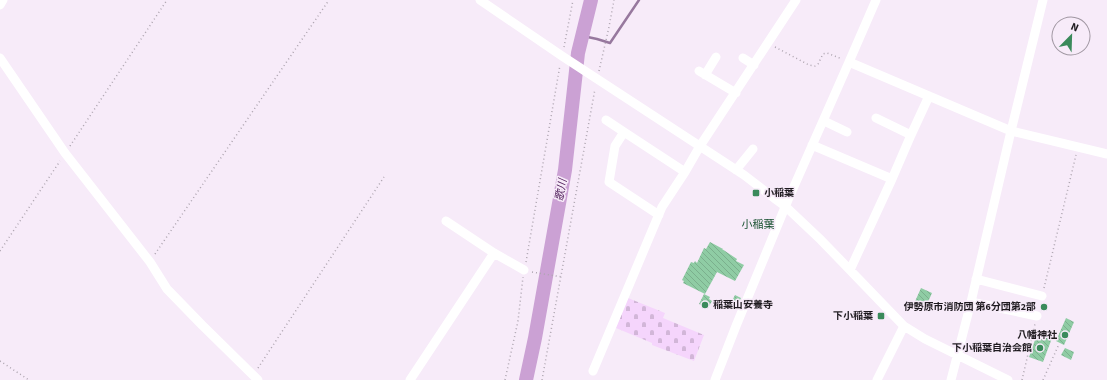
<svg xmlns="http://www.w3.org/2000/svg" width="1107" height="380" font-family="'Source Sans 3','Noto Sans JP',sans-serif">
<style>
.cemetery{fill:url(#cemetery-stones)}
.lines{fill:none;stroke-linecap:round;stroke-linejoin:round}
.stream{stroke:#97789e;stroke-width:2.5}
.river{stroke:#cba1d4;stroke-width:14}
.building{fill:url(#building-back-hatch)}
.path{stroke:#aea5b0;stroke-width:1.5;stroke-dasharray:1 3;stroke-linecap:butt}
.minor{stroke:#fff;stroke-width:9}
.poi-dot{fill:#3a8a5b;stroke:#f7ebf9;stroke-width:1.5}
.labels{text-anchor:middle;dominant-baseline:central;stroke-width:3;stroke-linejoin:round;paint-order:stroke}
.poi-label{font-size:10px;font-weight:bold;fill:#1e1a1f;stroke:#f7ebf9;text-anchor:end}
.water-label{font-size:11px;font-style:italic;fill:#4d1b58;stroke:#f7ebf9}
.neighbourhood-label{font-size:11px;fill:#195131;stroke:#f7ebf9}
</style>
<defs>
<pattern id="cemetery-stones" width="16" height="16" patternUnits="userSpaceOnUse"><rect width="16" height="16" fill="#f5d5fc"/><path d="M2 7V4a2 2 0 0 1 4 0v3zM10 15v-3a2 2 0 0 1 4 0v3z" fill="#d2b6d8"/></pattern>
<pattern id="building-back-hatch" width="6" height="6" patternUnits="userSpaceOnUse"><rect width="6" height="6" fill="#8fcca4"/><path d="M-1 5l2 2M0 0l6 6M5-1l2 2" fill="none" stroke="#7baf8d"/></pattern>
</defs>
<rect width="100%" height="100%" fill="#f7ebf9"/>
<path class="cemetery" d="M628,298L665,313L663,318L704,335L694,361L652,345V343L616,328Z"/>
<g class="lines">
<path class="stream" d="M583,36L597,39L610,43L639,0"/>
<path class="river" d="M526,380L535,338L565,170L578,53L591,0"/>
</g>
<path class="building" d="M710,242L723,249H722L737,259L736,261L744,265L735,281L717,272L705,294L683,283L684,281L682,280L691,262L694,263L695,261L697,263L704,248L706,249Z
M921,288L932,293L924,311L913,306Z
M704,294L710,297L709,299L712,301L708,308L699,304Z
M735,295L741,298L737,306L731,303Z
M1066,318L1074,322L1064,345L1056,341Z
M1045,336L1052,338L1043,362L1029,357L1036,337L1044,340Z
M1065,348L1074,352L1071,360L1061,355Z"/>
<g class="lines">
<path class="path" d="M564,47L573,0
M775,47L809,65L815,66L818,64L823,54L827,53L842,59
M599,71L609,27L614,0
M70,146L167,0
M0,251L60,161
M155,254L329,0
M526,262L560,65
M532,272L562,277
M1044,288L1076,155
M0,361L29,380
M258,368L384,177
M505,380L518,321L523,277
M542,380L595,89
M1022,380L1035,324
M1043,380L1059,344"/>
<path class="minor" d="M480,0L562,56L744,175L774,198L785,206L821,240L904,326L925,339L1008,380
M0,5L3,0
M0,58L65,153L150,262L167,289L202,325L258,380
M743,58L754,65
M849,62L876,0
M699,71L736,93
M705,75L716,57
M876,118L911,135
M606,120L624,132
M824,121L847,132
M812,145L892,179
M736,170L753,149
M659,215L609,182L615,146L624,132L685,172
M446,221L494,253L524,270
M850,270L892,179L911,135L929,96
M976,279L1042,296
M971,302L1037,316
M593,371L662,207L685,172L700,146L796,0
M410,380L494,253
M715,380L736,326L788,200L849,62L1011,131L1107,154
M877,380L904,326
M951,380L971,302L1011,131L1043,0"/>
</g>
<g class="poi-dot">
<rect x="752" y="189" width="8" height="8" rx="2"/>
<circle cx="705" cy="305" r="4"/>
<circle cx="1044" cy="307" r="4"/>
<rect x="877" y="312" width="8" height="8" rx="2"/>
<circle cx="1065" cy="335" r="4"/>
<circle cx="1040" cy="348" r="4"/>
</g>
<g class="labels">
<g class="poi-label">
<text x="764" y="193" text-anchor="start">小稲葉</text>
<text x="713" y="305" text-anchor="start">稲葉山安養寺</text>
<text x="1036" y="307">伊勢原市消防団 第6分団第2部</text>
<text x="873" y="316">下小稲葉</text>
<text x="1057" y="335">八幡神社</text>
<text x="1032" y="348">下小稲葉自治会館</text>
</g>
<g class="water-label">
<text transform="translate(561 190) rotate(-80)">歌川</text>
</g>
<g class="neighbourhood-label">
<text x="758" y="224">小稲葉</text>
</g>
</g>
<g transform="translate(1071 36) rotate(23)"><circle r="19" fill="#f7ebf9" stroke="#a097a2"/>
<path d="M0-3L7 15L0 10L-7 15Z" fill="#3a8a5b"/>
<text y="-6" font-size="11" font-weight="bold" text-anchor="middle" fill="#1e1a1f">N</text>
</g>
</svg>
